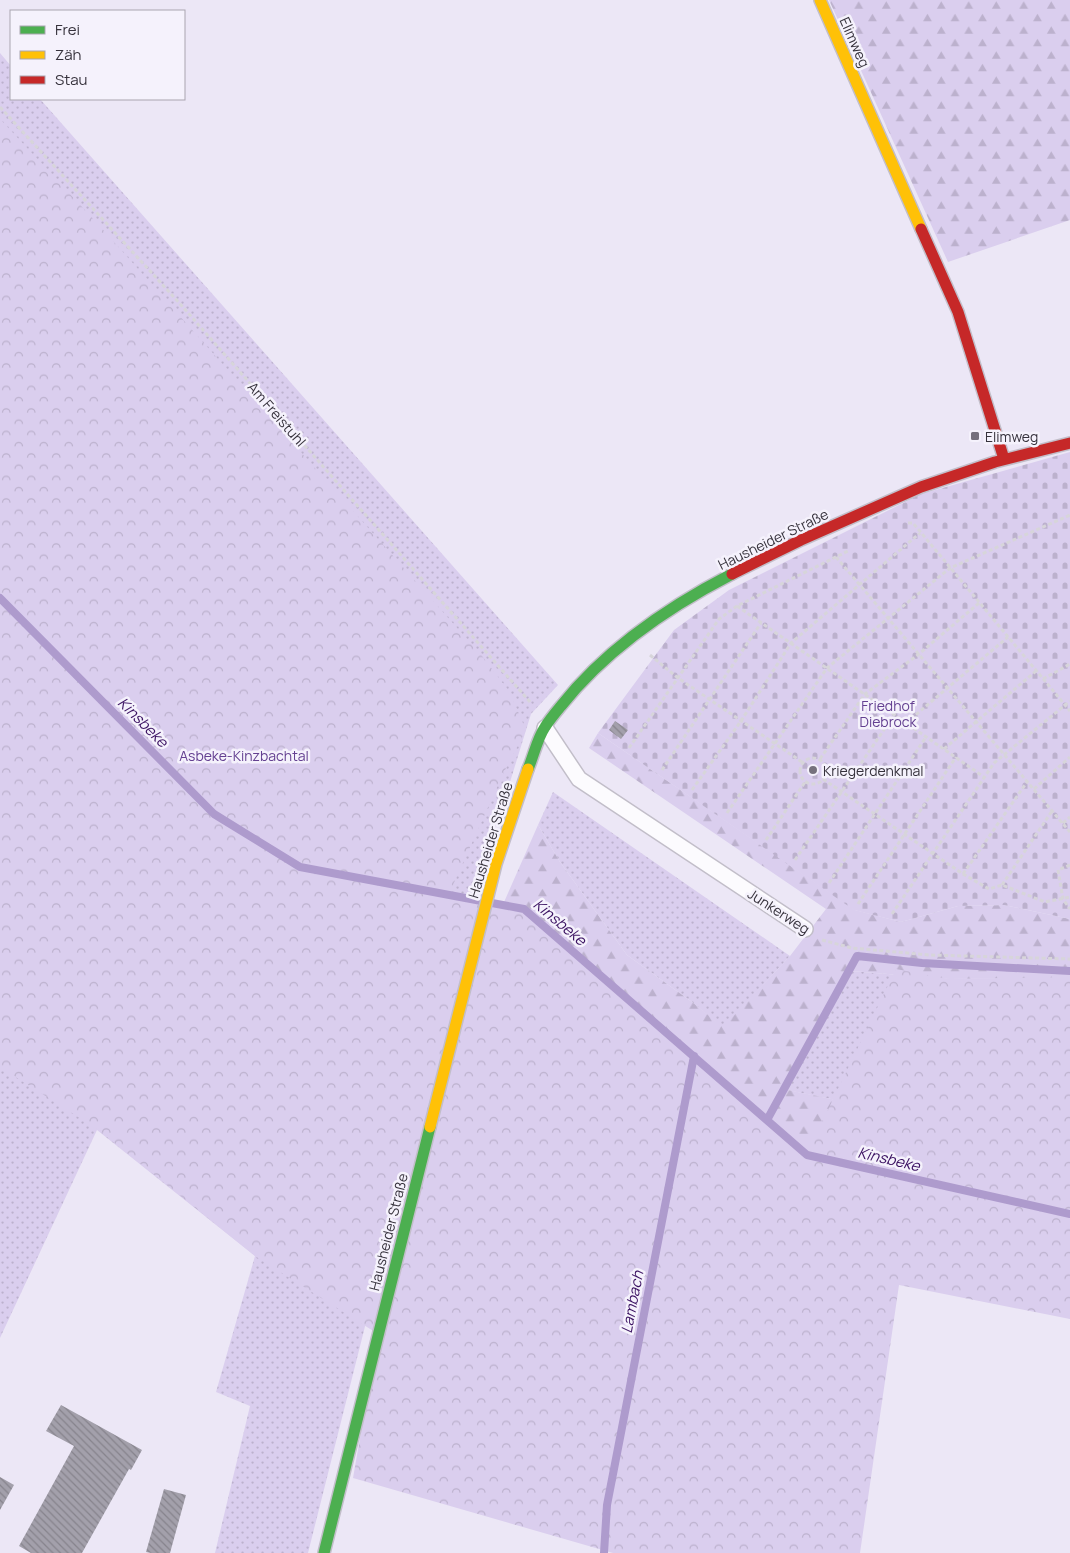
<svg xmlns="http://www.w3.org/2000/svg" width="1070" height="1553" font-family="Manrope,sans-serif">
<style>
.grass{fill:url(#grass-dots)}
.forest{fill:url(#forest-firs)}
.cemetery{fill:url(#cemetery-stones)}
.park{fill:url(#park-crowns)}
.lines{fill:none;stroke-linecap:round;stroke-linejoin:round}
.stream{stroke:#ae9bcd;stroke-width:8}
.building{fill:url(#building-back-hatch)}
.lane-casing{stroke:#c2bec9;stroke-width:18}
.fast-casing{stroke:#c2bec9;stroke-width:14}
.slow-casing{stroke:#c2bec9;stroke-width:14}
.jam-casing{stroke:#c2bec9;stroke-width:14}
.path{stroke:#d7d5da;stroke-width:3;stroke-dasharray:4 2.5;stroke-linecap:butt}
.lane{stroke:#fcfbfe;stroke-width:15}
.fast{stroke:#4caf50;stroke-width:11}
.slow{stroke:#ffc107;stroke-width:11}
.jam{stroke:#c62828;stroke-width:11}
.poi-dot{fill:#76717d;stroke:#f5f2fc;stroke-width:2}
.labels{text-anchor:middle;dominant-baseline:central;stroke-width:5;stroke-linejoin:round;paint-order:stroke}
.street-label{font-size:14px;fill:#36323c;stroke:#f5f2fc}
.poi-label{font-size:14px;fill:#36323c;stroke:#f5f2fc;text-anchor:start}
.park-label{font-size:14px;fill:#644091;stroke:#f5f2fc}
.water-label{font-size:15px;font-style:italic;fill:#3b1262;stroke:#f5f2fc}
</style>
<defs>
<pattern id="grass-dots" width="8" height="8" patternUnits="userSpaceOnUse" patternTransform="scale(1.25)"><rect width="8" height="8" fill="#daceee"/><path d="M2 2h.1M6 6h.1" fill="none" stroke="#bcb1cd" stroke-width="1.8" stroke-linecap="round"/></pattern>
<pattern id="forest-firs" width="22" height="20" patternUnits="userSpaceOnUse" patternTransform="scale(1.25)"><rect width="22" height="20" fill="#daceee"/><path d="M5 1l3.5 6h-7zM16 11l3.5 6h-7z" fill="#bcb1cd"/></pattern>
<pattern id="cemetery-stones" width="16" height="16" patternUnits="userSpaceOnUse" patternTransform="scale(1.25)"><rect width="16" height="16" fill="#daceee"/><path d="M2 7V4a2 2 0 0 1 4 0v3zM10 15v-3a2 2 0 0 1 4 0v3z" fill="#bcb1cd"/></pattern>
<pattern id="park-crowns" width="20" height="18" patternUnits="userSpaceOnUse" patternTransform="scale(1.25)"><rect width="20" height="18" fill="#daceee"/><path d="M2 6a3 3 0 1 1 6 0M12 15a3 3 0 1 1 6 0" fill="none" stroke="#bcb1cd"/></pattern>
<pattern id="building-back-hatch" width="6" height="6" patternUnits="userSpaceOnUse" patternTransform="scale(1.25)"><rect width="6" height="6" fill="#a3a0ab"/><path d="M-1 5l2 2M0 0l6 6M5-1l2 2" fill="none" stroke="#86838c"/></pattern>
</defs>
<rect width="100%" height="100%" fill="#ece7f6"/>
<path class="grass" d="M0,53L11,66V99H40L558,685L531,714L467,921L308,1553H215L250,1406L216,1392L255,1256L97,1130L0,1338Z
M553,792L790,956L723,1028L692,1002L627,955L560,862L538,825Z
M851,971L949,979L1070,1148L787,1090Z"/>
<path class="forest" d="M829,0H1070V220L948,262Z
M598,733L855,910L901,922L958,906L1004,905L1070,919V978L949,979L851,971L788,1090L1070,1148L804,1166L497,918L538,825L560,862L627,955L692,1002L723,1027L790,956L826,909L589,748Z"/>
<path class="cemetery" d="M1070,452V919L1004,905L958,906L901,922L854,910L598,733L674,630L729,590L921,494Z"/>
<path class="park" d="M0,119L98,224L482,656L509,691L526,730L503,774L449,894L525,908L807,1153L896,969L949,979L1070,977V1319L899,1285L860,1553H613L353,1478L378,1334L255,1256L97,1129L0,1067Z"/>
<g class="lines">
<path class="stream" d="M0,598L214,814L300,867L524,909L807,1155L1070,1214
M767,1120L857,956L922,963L1070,971
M604,1553L607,1505L694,1056"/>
</g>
<path class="building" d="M615,721L628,730L621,739L609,730Z
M61,1405L142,1450L131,1470L129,1469L82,1553H31L19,1546L74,1446L46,1431Z
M0,1477L14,1485L0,1510Z
M164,1489L186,1495L170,1553H151L146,1552Z"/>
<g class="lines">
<g class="lane-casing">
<path id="lane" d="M545,728L579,779L805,929"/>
</g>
<g class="fast-casing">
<path id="fast" d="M528,769C534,755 537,739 545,727C550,719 556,712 561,706C606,649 668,607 732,574
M324,1553L430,1127"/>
</g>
<g class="slow-casing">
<path id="slow" d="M820,0L921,229
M430,1127L496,864L528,769"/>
</g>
<g class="jam-casing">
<path id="jam" d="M921,229L958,312L1004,459
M732,574L801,540L921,487L995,462L1070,443"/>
</g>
<path class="path" d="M0,107L182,306L530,702
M908,523H913L1070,711
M836,557L1070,832
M737,606L984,777
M650,655L678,678L802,762
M1043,679L1070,664
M906,723L1008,637
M629,748L719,619L737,606L848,551
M944,749L1036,671
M800 771a13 13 0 1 1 26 0a13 13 0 1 1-26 0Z
M820,759L865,694L919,654L979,603
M662,770L761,623
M823,779L963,874L989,889L1002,885L1045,902L1070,897
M1034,789L1070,757
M692,790L741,721L791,643L920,533
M727,813L827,668L950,568L1070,515
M1063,823L1070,817
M766,840L805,782
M795,860L894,715
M1070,865L1058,870L1063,899L1070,909
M963,874L1027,782
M829,883L926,737
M1002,885L1052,811
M858,904L956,757
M892,914L994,763L1070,701
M822,940L852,948L929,955L1070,959"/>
<use href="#lane" class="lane"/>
<use href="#fast" class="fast"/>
<use href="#slow" class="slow"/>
<use href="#jam" class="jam"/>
</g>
<g class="poi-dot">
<rect x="970" y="431" width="10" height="10" rx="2.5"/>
<circle cx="813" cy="770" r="5"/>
</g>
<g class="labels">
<g class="street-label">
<text transform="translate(855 42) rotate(66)">Elimweg</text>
<text transform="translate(277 414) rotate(49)">Am Freistuhl</text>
<text transform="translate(773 539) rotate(-26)">Hausheider Straße</text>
<text transform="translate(490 840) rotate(-73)">Hausheider Straße</text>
<text transform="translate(779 911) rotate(33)">Junkerweg</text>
<text transform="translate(388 1232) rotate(-76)">Hausheider Straße</text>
</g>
<g class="poi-label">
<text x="985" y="436">Elimweg</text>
<text x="823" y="770">Kriegerdenkmal</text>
</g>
<g class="park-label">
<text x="888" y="705">Friedhof<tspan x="888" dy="16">Diebrock</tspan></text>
<text x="244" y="755">Asbeke-Kinzbachtal</text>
</g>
<g class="water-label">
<text transform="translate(143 722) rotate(45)">Kinsbeke</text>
<text transform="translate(560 922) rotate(40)">Kinsbeke</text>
<text transform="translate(889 1159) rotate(13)">Kinsbeke</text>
<text transform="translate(632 1302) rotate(-79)">Lambach</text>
</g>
</g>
<rect x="10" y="10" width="175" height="90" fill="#f5f2fc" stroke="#a9a5af"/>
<rect x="20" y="26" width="25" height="8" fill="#4caf50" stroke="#a9a5af"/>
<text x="55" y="35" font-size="15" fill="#36323c">Frei</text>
<rect x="20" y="51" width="25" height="8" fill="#ffc107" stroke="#a9a5af"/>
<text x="55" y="60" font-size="15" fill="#36323c">Zäh</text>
<rect x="20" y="76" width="25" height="8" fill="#c62828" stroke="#a9a5af"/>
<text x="55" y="85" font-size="15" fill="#36323c">Stau</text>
</svg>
